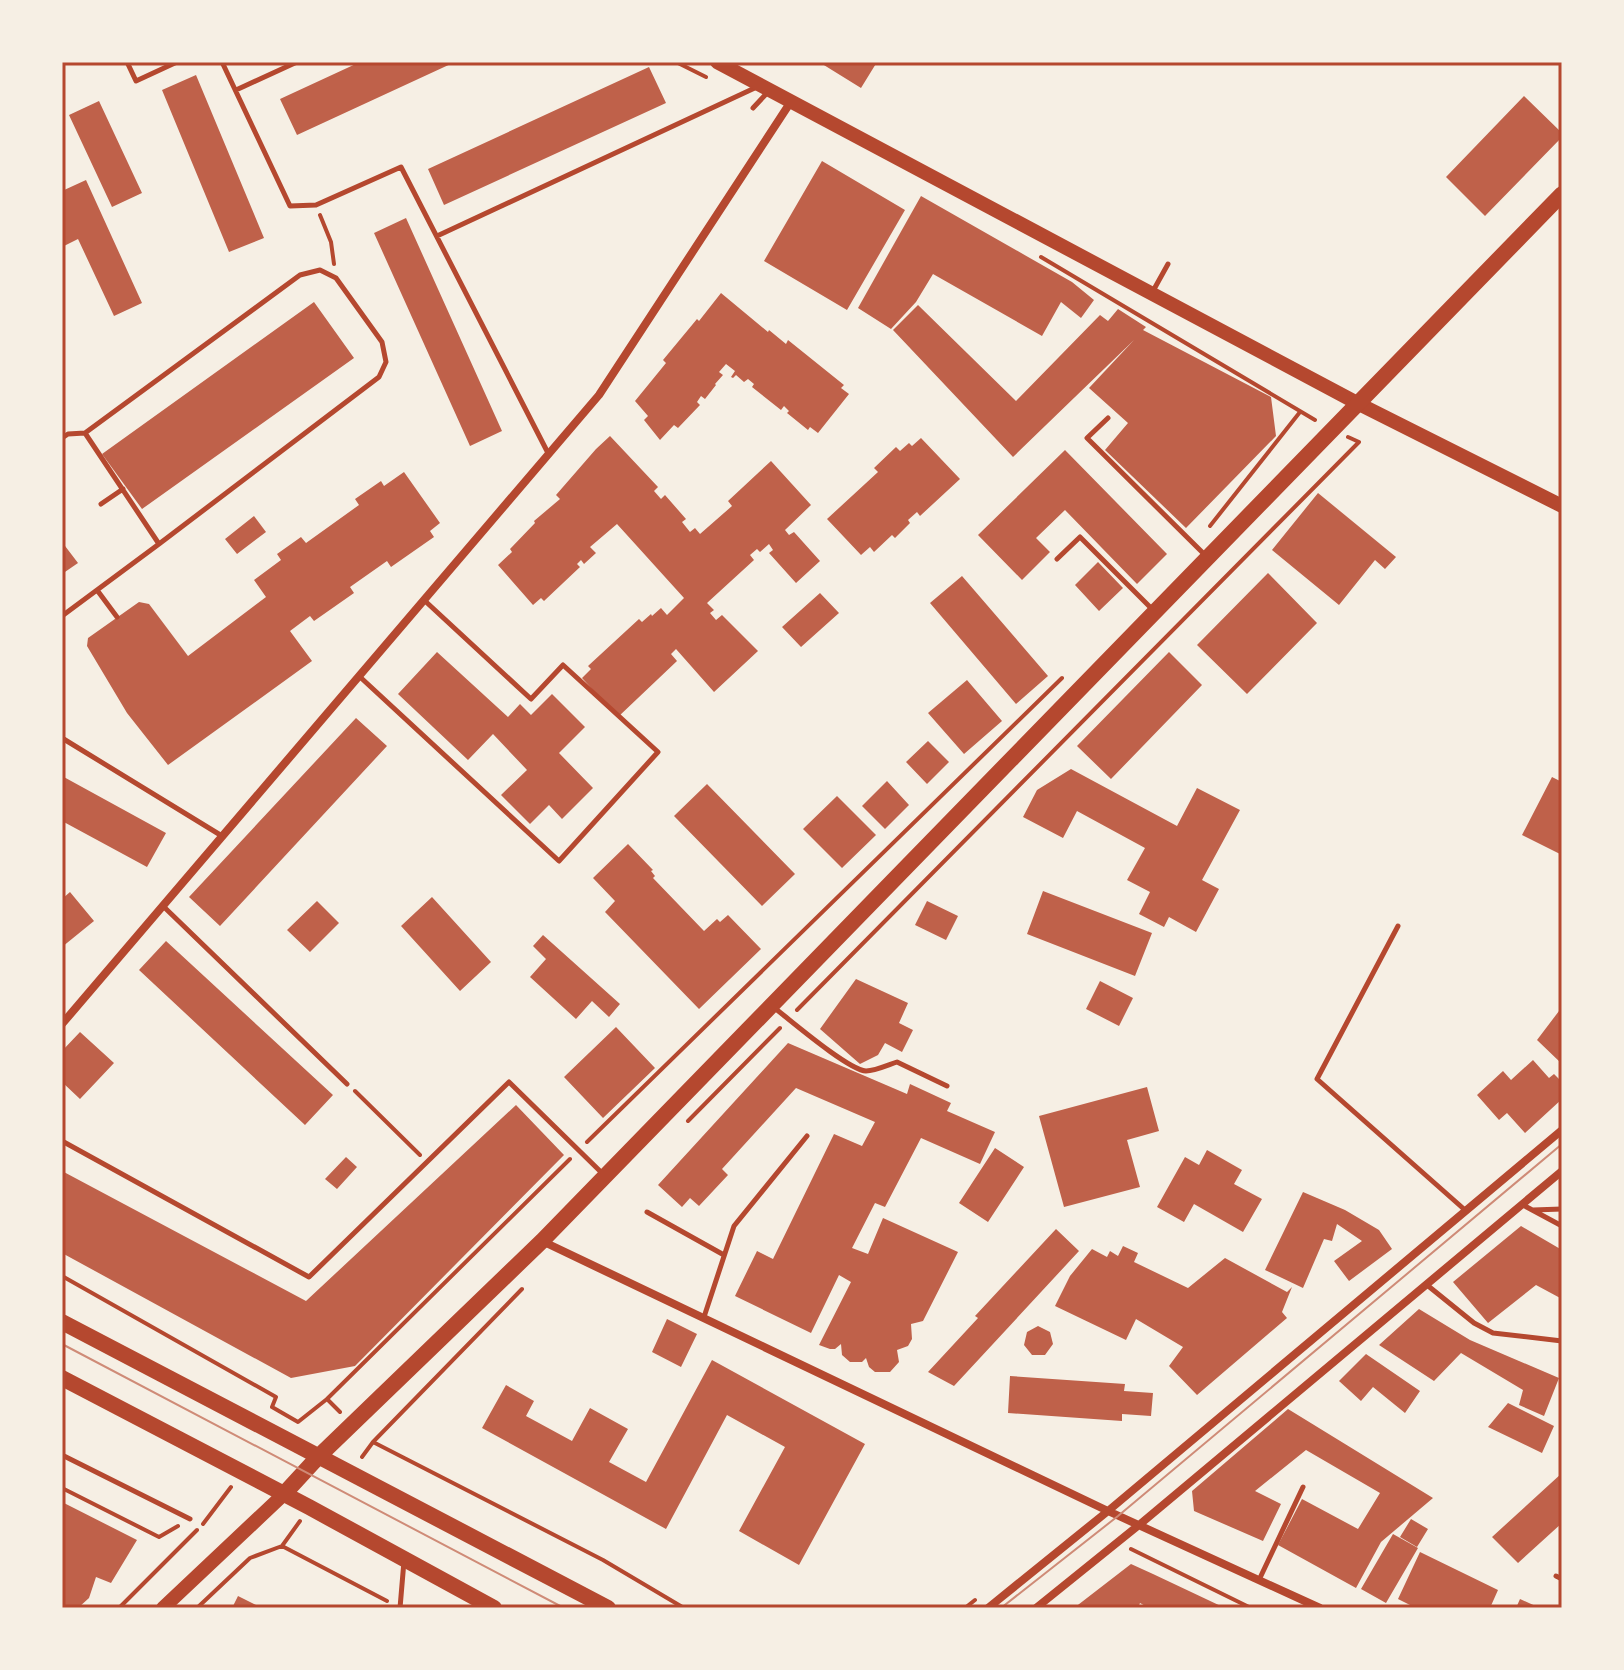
<svg xmlns="http://www.w3.org/2000/svg" width="1624" height="1670" font-family="'Roboto Condensed',sans-serif">
<style>
.building{fill:#bf614a}
.lines{fill:none;stroke-linecap:round;stroke-linejoin:round}
.path{stroke:#b5482f;stroke-width:4}
.service{stroke:#b5482f;stroke-width:5}
.minor{stroke:#b5482f;stroke-width:8}
.tertiary{stroke:#b5482f;stroke-width:14}
.secondary{stroke:#b5482f;stroke-width:16}
.tram{stroke:#cf8b77;stroke-width:2}
.neatline{fill:none;stroke:#b5482f;stroke-width:3}
</style>
<rect width="100%" height="100%" fill="#f6efe4"/>
<path class="building" d="M360,62H455L297,135L280,99Z
M819,62H877L861,88Z
M649,67L666,103L444,205L428,169Z
M196,75L264,238L229,252L162,90Z
M1524,96L1562,133V137L1485,216L1446,177Z
M99,101L142,193L112,207L69,115Z
M822,161L905,210L847,310L764,261Z
M86,180L142,303L114,316L78,239L62,247V191Z
M921,196L1072,282L1094,300L1081,318L1061,302L1042,336L933,274L916,302L891,329L858,308Z
M406,218L502,431L470,446L374,233Z
M721,293L768,332L769,330L786,344L788,340L844,385L841,388L849,394L818,433L810,427L808,430L787,413L789,411L784,406L781,410L752,387L754,384L748,379L744,382L736,375L733,378L731,377L735,371L726,364L719,372L723,375L715,384L716,385L705,399L701,396L697,402L700,405L678,428L674,425L660,440L644,420L648,416L635,401L666,363L663,360L697,319L699,321Z
M314,302L354,358L142,509L102,454Z
M918,305L1016,401L1100,315L1108,321L1118,309L1146,327L1143,330L1271,397L1276,436L1186,528L1105,450L1128,423L1089,388L1134,340L1013,457L893,330Z
M610,436L658,487L654,491L661,499L665,495L686,519L682,522L690,532L695,528L700,534L732,506L728,501L771,461L811,505L785,530L789,535L794,532L820,561L796,583L769,553L773,550L769,544L760,552L757,549L750,555L754,560L707,603L714,610L710,613L716,620L722,615L758,651L714,692L676,649L671,654L677,661L618,717L582,678L591,669L588,666L639,619L642,622L651,614L652,616L661,608L667,615L684,598L617,524L590,547L596,553L584,564L581,560L577,564L580,567L544,601L541,598L533,605L498,565L512,552L510,549L535,523L534,521L560,499L556,495L596,449Z
M921,438L960,479L920,516L917,512L908,520L910,523L895,538L892,535L874,552L870,547L861,555L827,519L878,472L874,468L896,447L900,451L909,443L912,446Z
M1065,450L1167,554L1137,584L1065,510L1036,538L1050,552L1022,580L978,535Z
M404,472L440,523L430,531L434,537L391,567L387,561L350,587L354,593L314,621L310,616L290,631L312,661L168,765L127,713L87,646L88,638L139,602L149,604L188,656L266,597L254,580L281,560L277,554L301,537L306,543L359,505L355,499L381,481L384,486Z
M1318,493L1396,557L1385,569L1375,560L1339,605L1272,550Z
M254,516L266,532L237,554L225,539Z
M62,542L78,563L62,574Z
M1098,562L1123,588L1099,611L1075,585Z
M1268,573L1317,623L1247,694L1197,645Z
M962,576L1048,676L1016,704L930,603Z
M820,593L839,613L801,647L782,627Z
M437,652L508,717L520,704L531,715L552,694L585,727L559,753L593,788L562,819L549,805L530,824L501,795L527,770L493,734L468,760L398,694Z
M1169,652L1202,685L1111,779L1077,746Z
M967,680L1002,721L964,754L928,713Z
M356,718L387,746L220,926L189,897Z
M928,741L949,762L927,784L906,762Z
M1071,769L1177,826L1197,788L1240,810L1202,880L1219,889L1196,932L1169,917L1164,927L1139,914L1150,892L1127,880L1145,848L1077,811L1063,838L1023,817L1037,790Z
M62,776L166,833L147,867L62,821Z
M1552,777L1562,782V855L1522,835Z
M887,781L909,805L885,829L862,806Z
M707,784L795,874L762,906L674,816Z
M837,796L876,835L842,868L803,829Z
M628,844L653,870L651,871L655,876L653,878L704,931L717,919L720,922L728,915L761,949L699,1009L605,912L615,901L593,878Z
M1043,891L1152,933L1135,976L1027,934Z
M70,892L94,921L62,947V899Z
M432,897L491,962L460,991L401,926Z
M317,901L339,923L310,952L287,930Z
M927,901L958,916L946,940L915,925Z
M543,935L620,1004L609,1017L592,1001L576,1019L530,977L546,959L533,946Z
M166,941L333,1095L305,1125L139,970Z
M856,979L908,1003L899,1023L913,1030L902,1052L885,1043L878,1055L860,1064L820,1029Z
M1100,981L1133,998L1119,1026L1086,1009Z
M1559,1011L1562,1013V1064L1537,1040Z
M616,1027L655,1068L603,1118L564,1077Z
M80,1032L114,1063L80,1099L62,1082V1051Z
M788,1043L907,1094L910,1084L951,1103L947,1111L995,1132L980,1164L921,1138L885,1207L875,1203L852,1248L868,1254L883,1218L958,1252L923,1321L911,1324L912,1339L908,1346L897,1350L899,1362L890,1372H875L869,1367L866,1358L862,1362H850L842,1355L841,1344L835,1349H830L819,1345L851,1282L839,1275L811,1333L735,1296L757,1251L773,1259L834,1134L862,1146L875,1122L796,1088L722,1169L728,1175L699,1206L690,1198L682,1207L658,1185Z
M1533,1060L1549,1078L1554,1074L1562,1082V1099L1525,1133L1507,1113L1499,1120L1477,1095L1503,1071L1511,1080Z
M1147,1087L1159,1131L1127,1140L1140,1187L1064,1207L1039,1116Z
M516,1105L564,1155L355,1366L291,1378L62,1253V1171L306,1301Z
M995,1148L1024,1167L988,1222L959,1203Z
M1207,1150L1242,1170L1234,1184L1262,1199L1243,1232L1194,1204L1184,1222L1157,1207L1185,1157L1199,1165Z
M346,1157L357,1167L337,1189L325,1179Z
M1303,1192L1345,1210L1379,1230L1392,1249L1349,1281L1334,1261L1362,1241L1337,1224L1332,1241L1324,1239L1303,1288L1265,1270Z
M1521,1226L1562,1250V1299L1536,1285L1488,1323L1453,1282Z
M1056,1229L1079,1251L954,1386L928,1372L978,1318L975,1316Z
M1123,1246L1138,1253L1134,1262L1188,1288L1225,1258L1287,1292L1292,1287L1282,1312L1287,1318L1197,1395L1169,1366L1183,1347L1136,1319L1126,1340L1055,1306L1070,1276L1092,1249L1107,1257L1110,1251L1118,1256Z
M1419,1309L1470,1340L1559,1378L1544,1416L1519,1405L1523,1390L1461,1353L1434,1381L1379,1345Z
M667,1319L697,1334L681,1367L652,1352Z
M1038,1326L1050,1332L1053,1344L1045,1355H1032L1024,1345L1027,1332Z
M1366,1354L1420,1391L1405,1413L1373,1387L1361,1401L1339,1381Z
M712,1360L865,1444L799,1565L739,1531L785,1447L727,1415L666,1529L482,1428L506,1385L534,1401L526,1416L572,1441L590,1408L628,1429L609,1462L646,1482Z
M1010,1376L1125,1384L1124,1391L1153,1393L1151,1416L1122,1414V1421L1008,1413Z
M1508,1403L1554,1426L1542,1453L1488,1427Z
M1288,1409L1433,1498L1381,1542L1356,1588L1278,1545L1302,1499L1358,1529L1380,1493L1306,1450L1255,1491L1281,1504L1263,1541L1194,1511L1192,1491Z
M1562,1473V1523L1518,1563L1492,1537Z
M62,1502L137,1540L111,1583L96,1577L89,1598L78,1608H62Z
M1411,1519L1428,1529L1417,1547L1400,1537Z
M1393,1534L1418,1548L1386,1603L1361,1589Z
M1420,1552L1498,1590L1490,1608H1416L1398,1599Z
M1131,1564L1153,1574L1225,1608H1149L1140,1603L1138,1608H1074Z
M238,1596L262,1608H232Z
M1520,1599L1540,1608H1516Z"/>
<g class="lines">
<path class="path" d="M676,62L706,77
M320,215L331,242L334,264
M1041,257L1315,420
M1210,526L1300,412
M797,1010L1359,442L1348,437
M355,1091L420,1155
M688,1121L780,1028
M587,1142L1062,678
M62,1276L276,1397L272,1407L298,1422L327,1399L340,1412
M522,1289L373,1442L603,1560L684,1608
M327,1399L570,1159
M362,1457L373,1442
M62,1488L159,1537L178,1526
M203,1524L231,1487
M282,1546L300,1521
M1131,1549L1251,1608
M79,1607L82,1608
M119,1608L197,1530
M197,1608L250,1558L282,1546L387,1601
M965,1608L975,1600"/>
<path class="service" d="M127,62L136,81L177,62
M222,62L290,206L316,205L401,167L548,453
M236,90L297,62
M753,108L768,92
M437,236L759,86
M1153,291L1168,264
M1108,418L1087,438L1205,555
M62,438L68,434L85,433L300,275L320,270L336,278L382,342L386,362L379,377L159,544L85,433
M101,504L123,489
M1057,559L1080,537L1152,609
M97,590L117,617
M62,616L159,544
M359,676L559,861L658,752L563,665L531,699L424,600
M62,738L222,836
M163,906L347,1084
M1398,926L1317,1079L1465,1210
M772,1006C789,1019 848,1070 866,1071C875,1071 888,1065 897,1062L947,1086
M62,1141L309,1277L509,1082L604,1175
M1523,1205L1562,1226
M1533,1210L1562,1209
M647,1212L724,1255
M1427,1285L1474,1323L1493,1333L1562,1341
M704,1317L734,1226L807,1136
M62,1455L190,1519
M1556,1576L1562,1579
M1259,1580L1303,1487
M400,1608L404,1561"/>
<path class="minor" d="M62,1024L599,395L790,103
M542,1241L1108,1511L1320,1608
M988,1608L1108,1511L1562,1130
M1036,1608L1139,1525L1562,1171"/>
<path class="tertiary" d="M717,62L1359,404L1562,506
M163,1608L284,1494"/>
<path class="secondary" d="M62,1322L608,1608
M62,1378L309,1507L494,1608
M284,1494L318,1457L542,1241L1562,194"/>
<path class="tram" d="M62,1344L564,1608
M1001,1608L1118,1516L1562,1144"/>
</g>
<rect width="1624" height="1670" fill="none" stroke="#f6efe4" stroke-width="128"/>
<rect x="64" y="64" width="1496" height="1542" class="neatline"/>
</svg>
